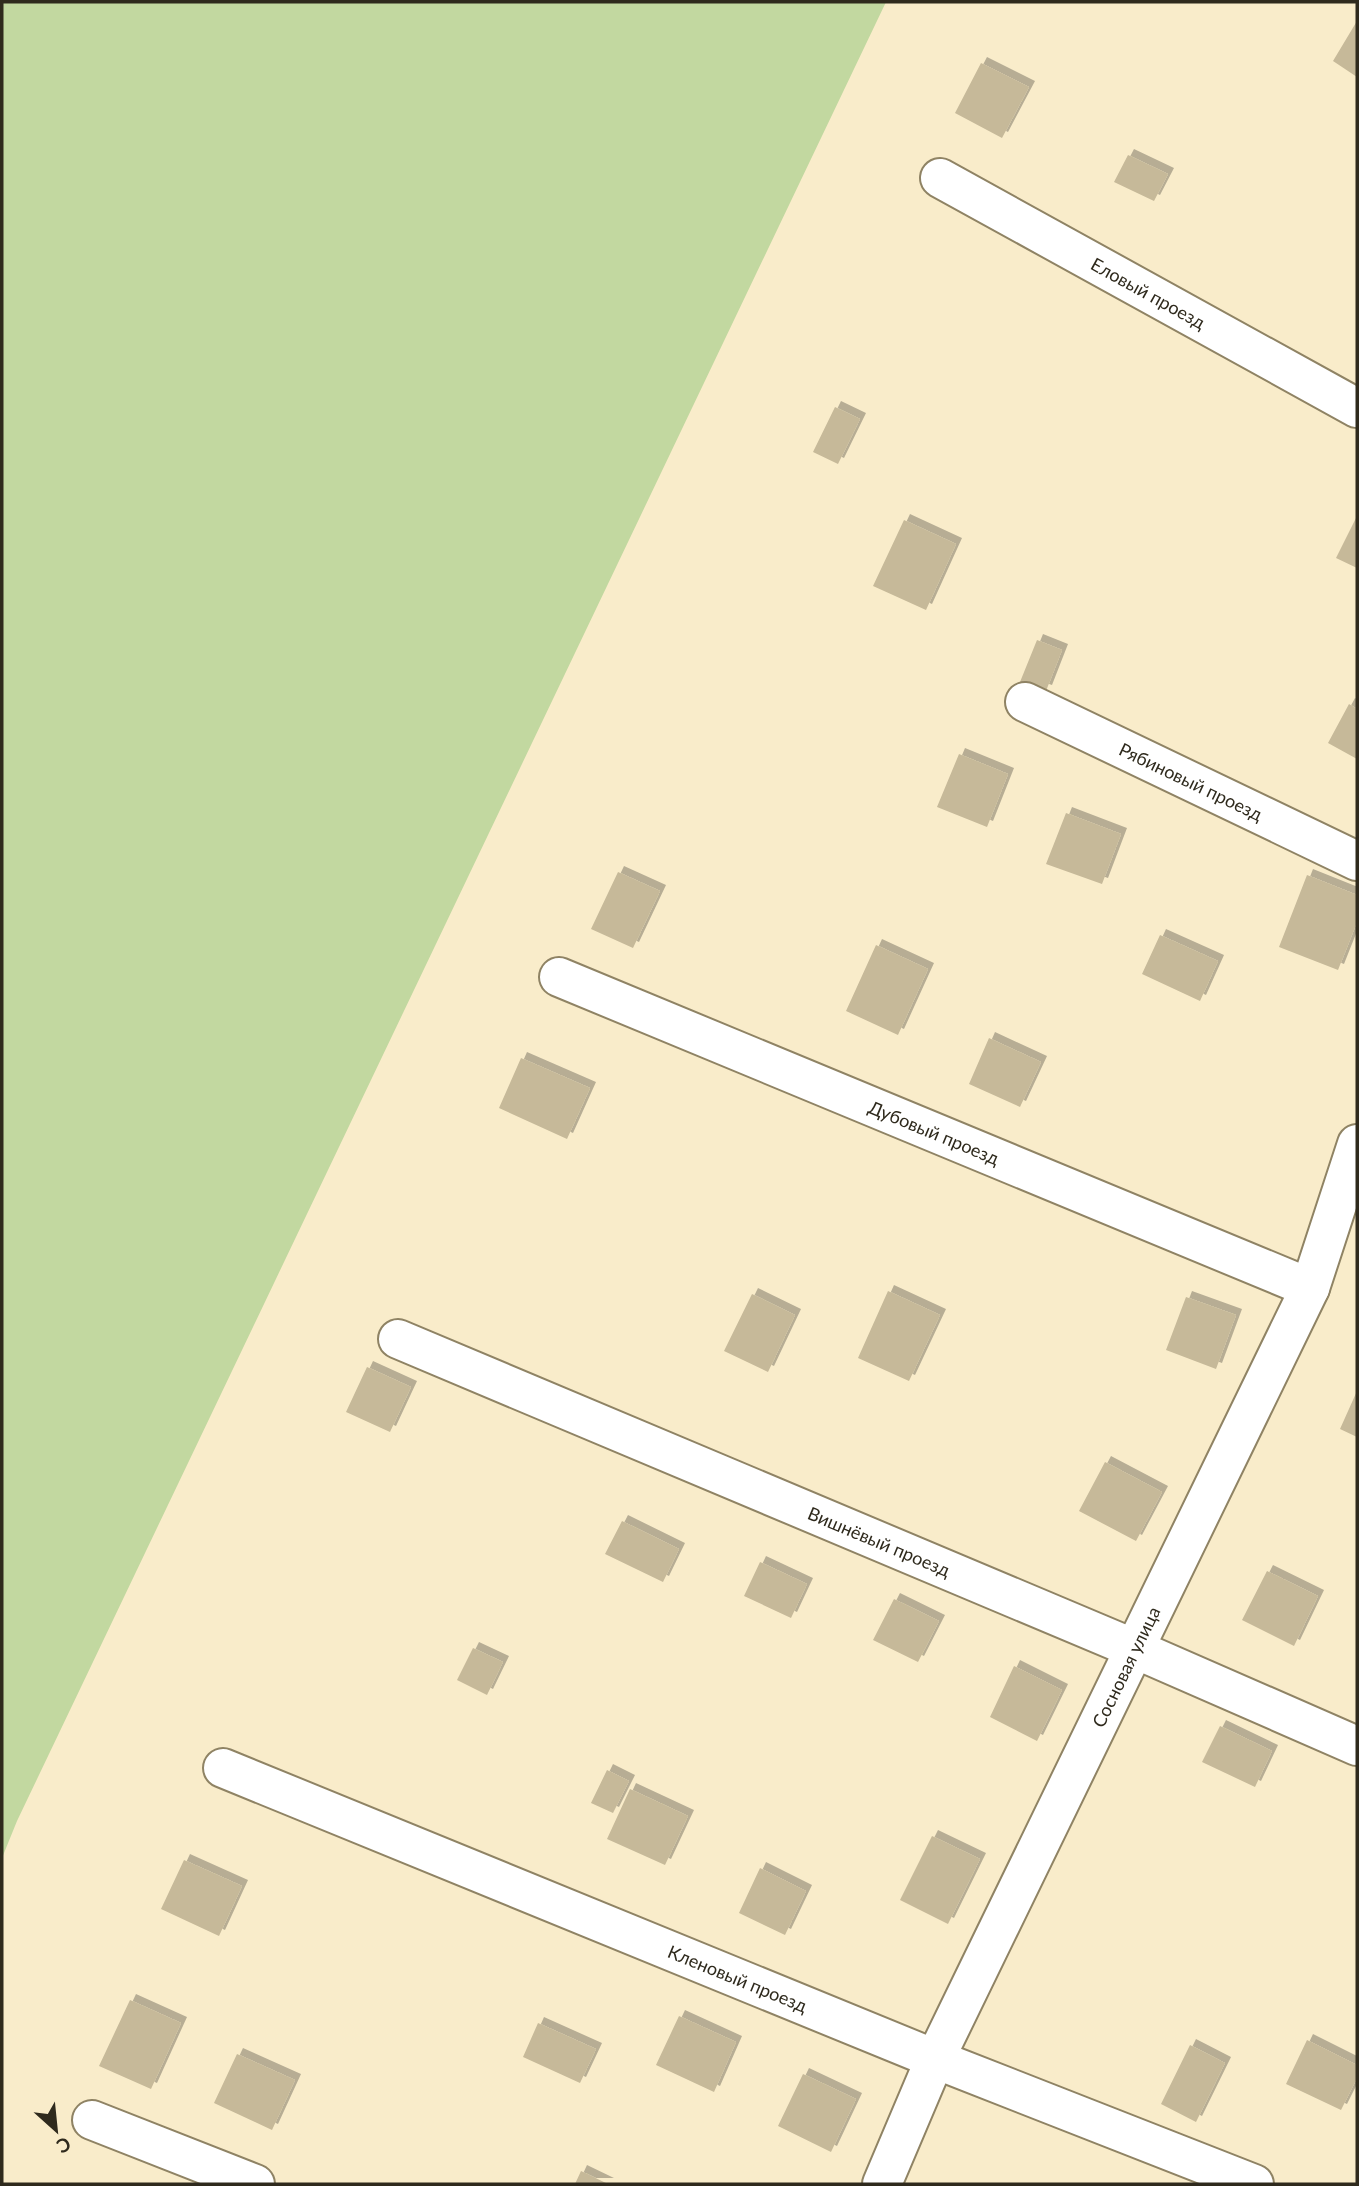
<svg xmlns="http://www.w3.org/2000/svg" width="1359" height="2186" font-family="Lato,sans-serif">
<style>
.green{fill:#c2d8a0}
.building{fill:#c6b999;filter:url(#shadow)}
.lines{fill:none;stroke-linecap:round;stroke-linejoin:round}
.minor-casing{stroke:#8f8364;stroke-width:42}
.minor{stroke:#fff;stroke-width:38}
.labels{text-anchor:middle;dominant-baseline:central;stroke-width:7;stroke-linejoin:round;paint-order:stroke}
.street-label{font-size:18px;fill:#2f2a1d;stroke:#f9ecca}
</style>
<defs>
<filter id="shadow"><feDropShadow dx="6" dy="-6" stdDeviation="0" flood-color="#0004"/></filter>
</defs>
<rect width="100%" height="100%" fill="#f9ecca"/>
<path class="green" d="M2,2H886L17,1821L2,1858Z"/>
<path class="building" d="M1357,21V77L1333,61Z
M981,63L1029,87L1002,138L955,113Z
M1128,155L1168,174L1154,201L1114,182Z
M835,407L860,419L838,464L813,452Z
M1357,516V568L1336,558Z
M904,520L956,544L926,610L873,586Z
M1037,640L1062,650L1046,691L1020,682Z
M1349,704L1357,709V759L1328,743Z
M959,754L1008,774L987,827L937,807Z
M1066,813L1121,834L1102,884L1046,864Z
M618,872L660,891L633,948L591,929Z
M1307,875L1357,895V922L1338,970L1279,947Z
M1160,935L1218,961L1200,1001L1142,974Z
M876,945L928,969L898,1035L846,1011Z
M989,1038L1041,1062L1020,1107L969,1084Z
M521,1058L590,1088L567,1139L499,1108Z
M888,1291L940,1315L909,1381L858,1358Z
M752,1294L795,1315L768,1372L724,1351Z
M1186,1297L1236,1315L1216,1369L1166,1350Z
M367,1367L411,1387L390,1432L346,1412Z
M1357,1391V1437L1340,1429Z
M1105,1462L1162,1492L1136,1541L1079,1511Z
M622,1521L679,1549L663,1582L605,1554Z
M760,1562L807,1584L791,1618L744,1596Z
M1267,1571L1318,1596L1294,1646L1242,1620Z
M894,1599L939,1621L918,1662L873,1640Z
M473,1648L503,1662L487,1695L457,1680Z
M1014,1666L1062,1690L1037,1741L990,1717Z
M1220,1726L1272,1751L1255,1787L1202,1762Z
M607,1770L629,1781L613,1813L591,1803Z
M630,1789L688,1816L665,1865L607,1839Z
M932,1836L980,1859L948,1924L900,1900Z
M184,1860L242,1886L219,1936L161,1909Z
M760,1868L806,1891L785,1935L739,1913Z
M130,2000L181,2023L151,2089L99,2066Z
M679,2016L736,2042L714,2092L656,2065Z
M538,2023L596,2049L580,2083L523,2057Z
M1307,2040L1357,2065V2078L1341,2110L1286,2084Z
M1190,2045L1225,2063L1196,2122L1161,2104Z
M237,2054L295,2080L272,2130L214,2103Z
M803,2074L856,2099L831,2152L778,2126Z
M581,2171L608,2184H575Z"/>
<g class="lines">
<g class="minor-casing">
<g id="minor">
<path id="s1" d="M940,178L1357,408"/>
<path id="s2" d="M1025,702L1357,861"/>
<path id="s3" d="M559,977L1310,1288"/>
<path id="s4" d="M398,1339L1135,1649L1357,1746"/>
<path id="s5" d="M223,1768L935,2059L1254,2184"/>
<path d="M92,2120L255,2184"/>
<path id="s6" d="M882,2184L935,2059L1310,1288L1357,1144"/>
</g>
</g>
<use href="#minor" class="minor"/>
</g>
<g class="labels">
<g class="street-label">
<text stroke="none"><textPath href="#s1" startOffset="238">Еловый проезд</textPath></text>
<text stroke="none"><textPath href="#s2" startOffset="184">Рябиновый проезд</textPath></text>
<text stroke="none"><textPath href="#s3" startOffset="406">Дубовый проезд</textPath></text>
<text stroke="none"><textPath href="#s4" startOffset="522">Вишнёвый проезд</textPath></text>
<text stroke="none"><textPath href="#s6" startOffset="572">Сосновая улица</textPath></text>
<text stroke="none"><textPath href="#s5" startOffset="556">Кленовый проезд</textPath></text>
</g>
</g>
<rect width="1359" height="2186" fill="none" stroke="#2f2a1d" stroke-width="7"/>
<g transform="translate(56 2130) rotate(153)" stroke="#f9ecca" stroke-width="5" paint-order="stroke">
<path d="M0-5L12 26L0 18L-12 26Z" fill="#2f2a1d"/>
<text y="-10" font-size="19" font-weight="bold" text-anchor="middle" fill="#2f2a1d">С</text>
</g>
</svg>
